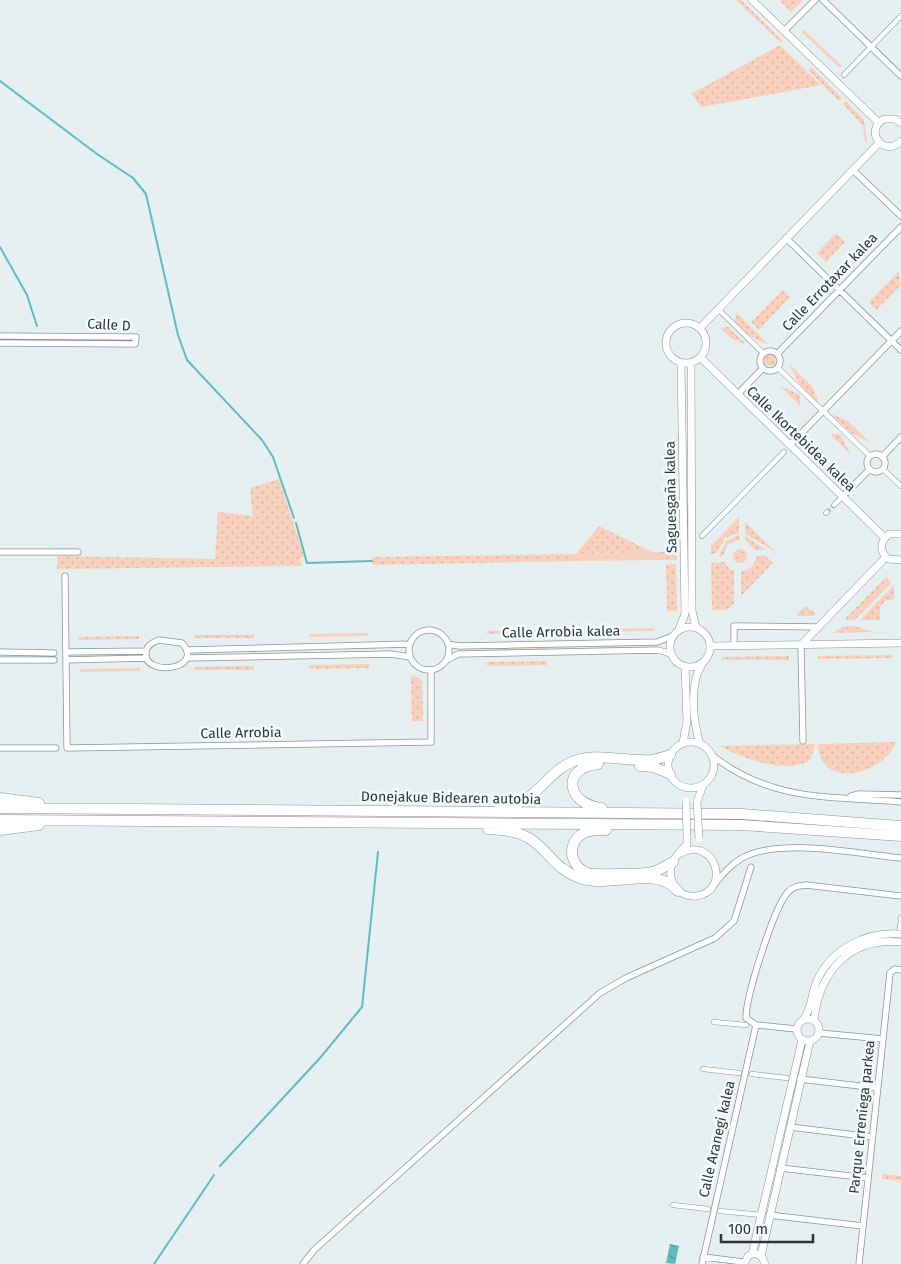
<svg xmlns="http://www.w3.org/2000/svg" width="901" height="1264" font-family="'Fira Sans',sans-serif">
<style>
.grass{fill:url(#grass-dots)}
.park{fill:#f8d0bd}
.water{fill:url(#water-waves)}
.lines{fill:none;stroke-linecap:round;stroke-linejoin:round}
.stream{stroke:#60bbc0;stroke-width:2}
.pedestrian-tunnel{stroke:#c2cacb;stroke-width:4.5;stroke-dasharray:4.5 2;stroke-linecap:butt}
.pedestrian-casing{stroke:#899393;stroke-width:5.5}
.minor-casing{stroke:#899393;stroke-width:7}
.tertiary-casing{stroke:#899393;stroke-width:8}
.motorway-casing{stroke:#899393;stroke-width:11}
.pedestrian{stroke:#fff;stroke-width:4.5}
.minor{stroke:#fff;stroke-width:5.5}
.tertiary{stroke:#fff;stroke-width:7}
.motorway{stroke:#fff;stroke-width:10}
.tertiary-bridge-casing{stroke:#899393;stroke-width:8;stroke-linecap:butt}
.tertiary-bridge{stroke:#fff;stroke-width:7}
.labels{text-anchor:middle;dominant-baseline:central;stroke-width:5;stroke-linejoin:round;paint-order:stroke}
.street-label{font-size:14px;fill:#313435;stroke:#f3fdfe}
</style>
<defs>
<pattern id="grass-dots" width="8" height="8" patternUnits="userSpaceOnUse" patternTransform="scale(1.25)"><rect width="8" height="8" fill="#f8d0bd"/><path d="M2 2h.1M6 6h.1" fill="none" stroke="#d5b3a3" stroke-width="1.8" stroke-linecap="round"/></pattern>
<pattern id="water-waves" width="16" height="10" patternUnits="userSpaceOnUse" patternTransform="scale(1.25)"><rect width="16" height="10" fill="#60bbc0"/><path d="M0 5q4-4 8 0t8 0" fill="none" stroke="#50999d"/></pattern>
</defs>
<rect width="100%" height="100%" fill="#e6f0f0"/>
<path class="grass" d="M736,0H741L783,41L781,43Z
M781,0H803L791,12L780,1Z
M804,30L842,66L840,68L802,32Z
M780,45L821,85L702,107L691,94Z
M811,67L842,98L839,101L808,70Z
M846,101L864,120L867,141L865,143L863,126L843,104Z
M836,233L845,242L826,262L817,253Z
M899,271L901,285L876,310L869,302Z
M783,290L790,297L759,330L751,322Z
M736,312L768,344C754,339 745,334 735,322Z
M728,327L746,344L732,339L720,328Z
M34,339H129L34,340Z
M764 360a6 6 0 1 1 12 0a6 6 0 1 1-12 0Z
M789,364L812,386L820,405L800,385Z
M779,385L800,395V406Z
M831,414L848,421L871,443L851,433Z
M830,434H840L851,455Z
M279,479L304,556L300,559L302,566L57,569L58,556L215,559L218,512L253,516L250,488Z
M739,517V533L725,538L717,553L711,554V546Z
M745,522L775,551L745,534Z
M599,526L652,552L577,554V561L373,565L372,557L576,554Z
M739,535L740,540L728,544L723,556H719L726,541Z
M745,536L766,550H755L745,540Z
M733 556a7 7 0 1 1 14 0a7 7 0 1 1-14 0Z
M676,551L677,560H660V552Z
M765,555L773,563L741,596V572L752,567L757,556Z
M725,562L729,569L734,571V603L727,610H712L711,563Z
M666,564H676L677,611H667Z
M886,577L891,583L855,620H844Z
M894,585V599L885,601L880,607V620H860Z
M805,606L816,614L814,616H798L797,614Z
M854,626L874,632L833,633L843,627Z
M654,628V631L601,632V629Z
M547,630V633L487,634V631Z
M368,633V636L309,637V634Z
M194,635H254V638H194Z
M139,636V639L79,640V637Z
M547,648V649L487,650V649Z
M135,654L79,656V655Z
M893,655V658L818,659V656Z
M789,656V660H722V657Z
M547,661V665L487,666V662Z
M369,664V668L309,669V665Z
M254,666V670H194V667Z
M140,668V671L80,672V669Z
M411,675L422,680L423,721H412Z
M896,742C884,775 820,791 818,744Z
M815,744L811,759C790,776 741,758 720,746Z
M882,1174L901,1176V1181L882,1179Z"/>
<path class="park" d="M660,552V560L577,561L576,554Z"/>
<path class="water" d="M670,1244L679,1246L675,1264L666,1263Z"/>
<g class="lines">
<path class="stream" d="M0,81L97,154L133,178L146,194L178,335L187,360L262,440L273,457L294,518
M0,247L27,295L37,326
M296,523L307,563L372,561
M220,1166L320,1058L362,1007L378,852
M154,1264L214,1175"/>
<path class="pedestrian-tunnel" d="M827,512L834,505"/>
<g class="pedestrian-casing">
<path id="pedestrian" d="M844,75L901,16
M718,309L763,353
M778,368L870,456
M883,469L901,486
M834,505L843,496
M826,513L827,512
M702,536L784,452
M900,928L901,918
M714,1022L746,1025
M703,1069L739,1073
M752,1074L787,1078
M673,1205L708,1209
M720,1211L762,1215"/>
</g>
<g class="minor-casing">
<path id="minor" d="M823,0L901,76
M784,31L815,0
M853,170L901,216
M786,238L901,350
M0,336L136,337L135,344L0,343
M760 361a10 10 0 1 1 20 0a10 10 0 1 1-20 0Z
M778,353L901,227
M738,394L763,368
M790,445L901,331
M867 463a9 9 0 1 1 18 0a9 9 0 1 1-18 0Z
M882,457L901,437
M843,496L869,470
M0,552H78
M65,576L67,748L431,742V671
M409 650a20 20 0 1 1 40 0a20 20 0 1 1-40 0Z
M159,640L182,643C206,670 143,677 146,653C146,646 153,642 159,640Z
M448,644L459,646L657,642L673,636
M801,645L803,741
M734,646V626L819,627
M187,650L410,644
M0,652L54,653
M66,652L146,651
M187,658L391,654L410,657
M0,660H54
M66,660L146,658
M447,660L458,654L658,650L671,654
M0,748H56
M713,756C772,802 830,796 901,802
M851,796L859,794L901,795
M714,885C722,875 730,865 742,858C781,837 857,854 901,858
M796,1029L756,1025L746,1018C746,996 774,907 788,892C794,886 799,886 806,885L901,896
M819,1033L883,1039
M800,1079L877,1088
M790,1127L872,1137
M780,1168L868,1178
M769,1215L863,1226
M703,1257L744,1262
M303,1264L314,1250L600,993L626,978L715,938L734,921L751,867
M702,1264L756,1025
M859,1264L890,973L895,969L901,970"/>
</g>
<g class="tertiary-casing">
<path id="tertiary" d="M752,0L878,122
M901,123L895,119H884C863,131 884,158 901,141
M666 343a20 20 0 1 1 40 0a20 20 0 1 1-40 0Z
M700,328L879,143
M701,358L885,538
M691,363L692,611L696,627
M901,534H889C880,541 879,551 888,559L901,560
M670 647a20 20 0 1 1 40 0a20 20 0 1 1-40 0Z
M679,629L685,614L681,363
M801,645L886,557
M710,646L901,643
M668 765a23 23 0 1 1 46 0a23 23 0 1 1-46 0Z
M683,743L687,721L685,666
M700,744C693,721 689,684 702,664
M697,802L703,785
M679,854C716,834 732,892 696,896C678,898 665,879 673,862C676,855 683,849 687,844V837
M797 1030a11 11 0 1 1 22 0a11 11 0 1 1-22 0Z
M804,1019C811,1009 812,994 816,983C830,949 866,931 901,934
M814,1021C819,972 849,937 901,942
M752,1254L802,1040
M761,1256L810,1041
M744,1264L748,1256L755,1253L762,1257L765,1264"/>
</g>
<g class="motorway-casing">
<path id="motorway" d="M598,764C560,768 567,805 602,808
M640,766L654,767L670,774
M0,798L39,803
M500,807C537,805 544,773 574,761C599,752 626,762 651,760C658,759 664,757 670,755
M0,808L742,814L901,826
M0,820L741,825L901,836
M488,829C501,830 517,831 529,838C551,852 554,870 583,879C607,886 647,872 666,882C671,884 675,888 678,891
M0,830L39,825
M606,830C596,830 584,830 577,838C567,851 573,867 587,873C593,875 644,874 652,872C659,871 666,865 673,862"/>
</g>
<use href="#pedestrian" class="pedestrian"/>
<use href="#minor" class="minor"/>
<use href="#tertiary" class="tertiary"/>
<use href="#motorway" class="motorway"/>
<g class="tertiary-bridge-casing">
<path id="tertiary-bridge" d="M686,801L687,837
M697,802L699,838"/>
</g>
<use href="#tertiary-bridge" class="tertiary-bridge"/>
</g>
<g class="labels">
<g class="street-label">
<text transform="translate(830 282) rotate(-46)">Calle Errotaxar kalea</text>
<text transform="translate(109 325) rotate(3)">Calle D</text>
<text transform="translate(801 439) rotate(44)">Calle Ikortebidea kalea</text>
<text transform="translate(671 497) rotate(-91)">Saguesgaña kalea</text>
<text transform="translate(561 632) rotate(-1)">Calle Arrobia kalea</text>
<text transform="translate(241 733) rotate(-1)">Calle Arrobia</text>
<text transform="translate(451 798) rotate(1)">Donejakue Bidearen autobia</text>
<text transform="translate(862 1117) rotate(-84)">Parque Erreniega parkea</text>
<text transform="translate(717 1139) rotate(-77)">Calle Aranegi kalea</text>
</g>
</g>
<path d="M721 1234v8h92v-8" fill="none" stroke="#313435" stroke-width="2.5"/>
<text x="728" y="1234" font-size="15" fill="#313435" stroke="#f3fdfe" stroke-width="4" paint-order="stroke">100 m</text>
</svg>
